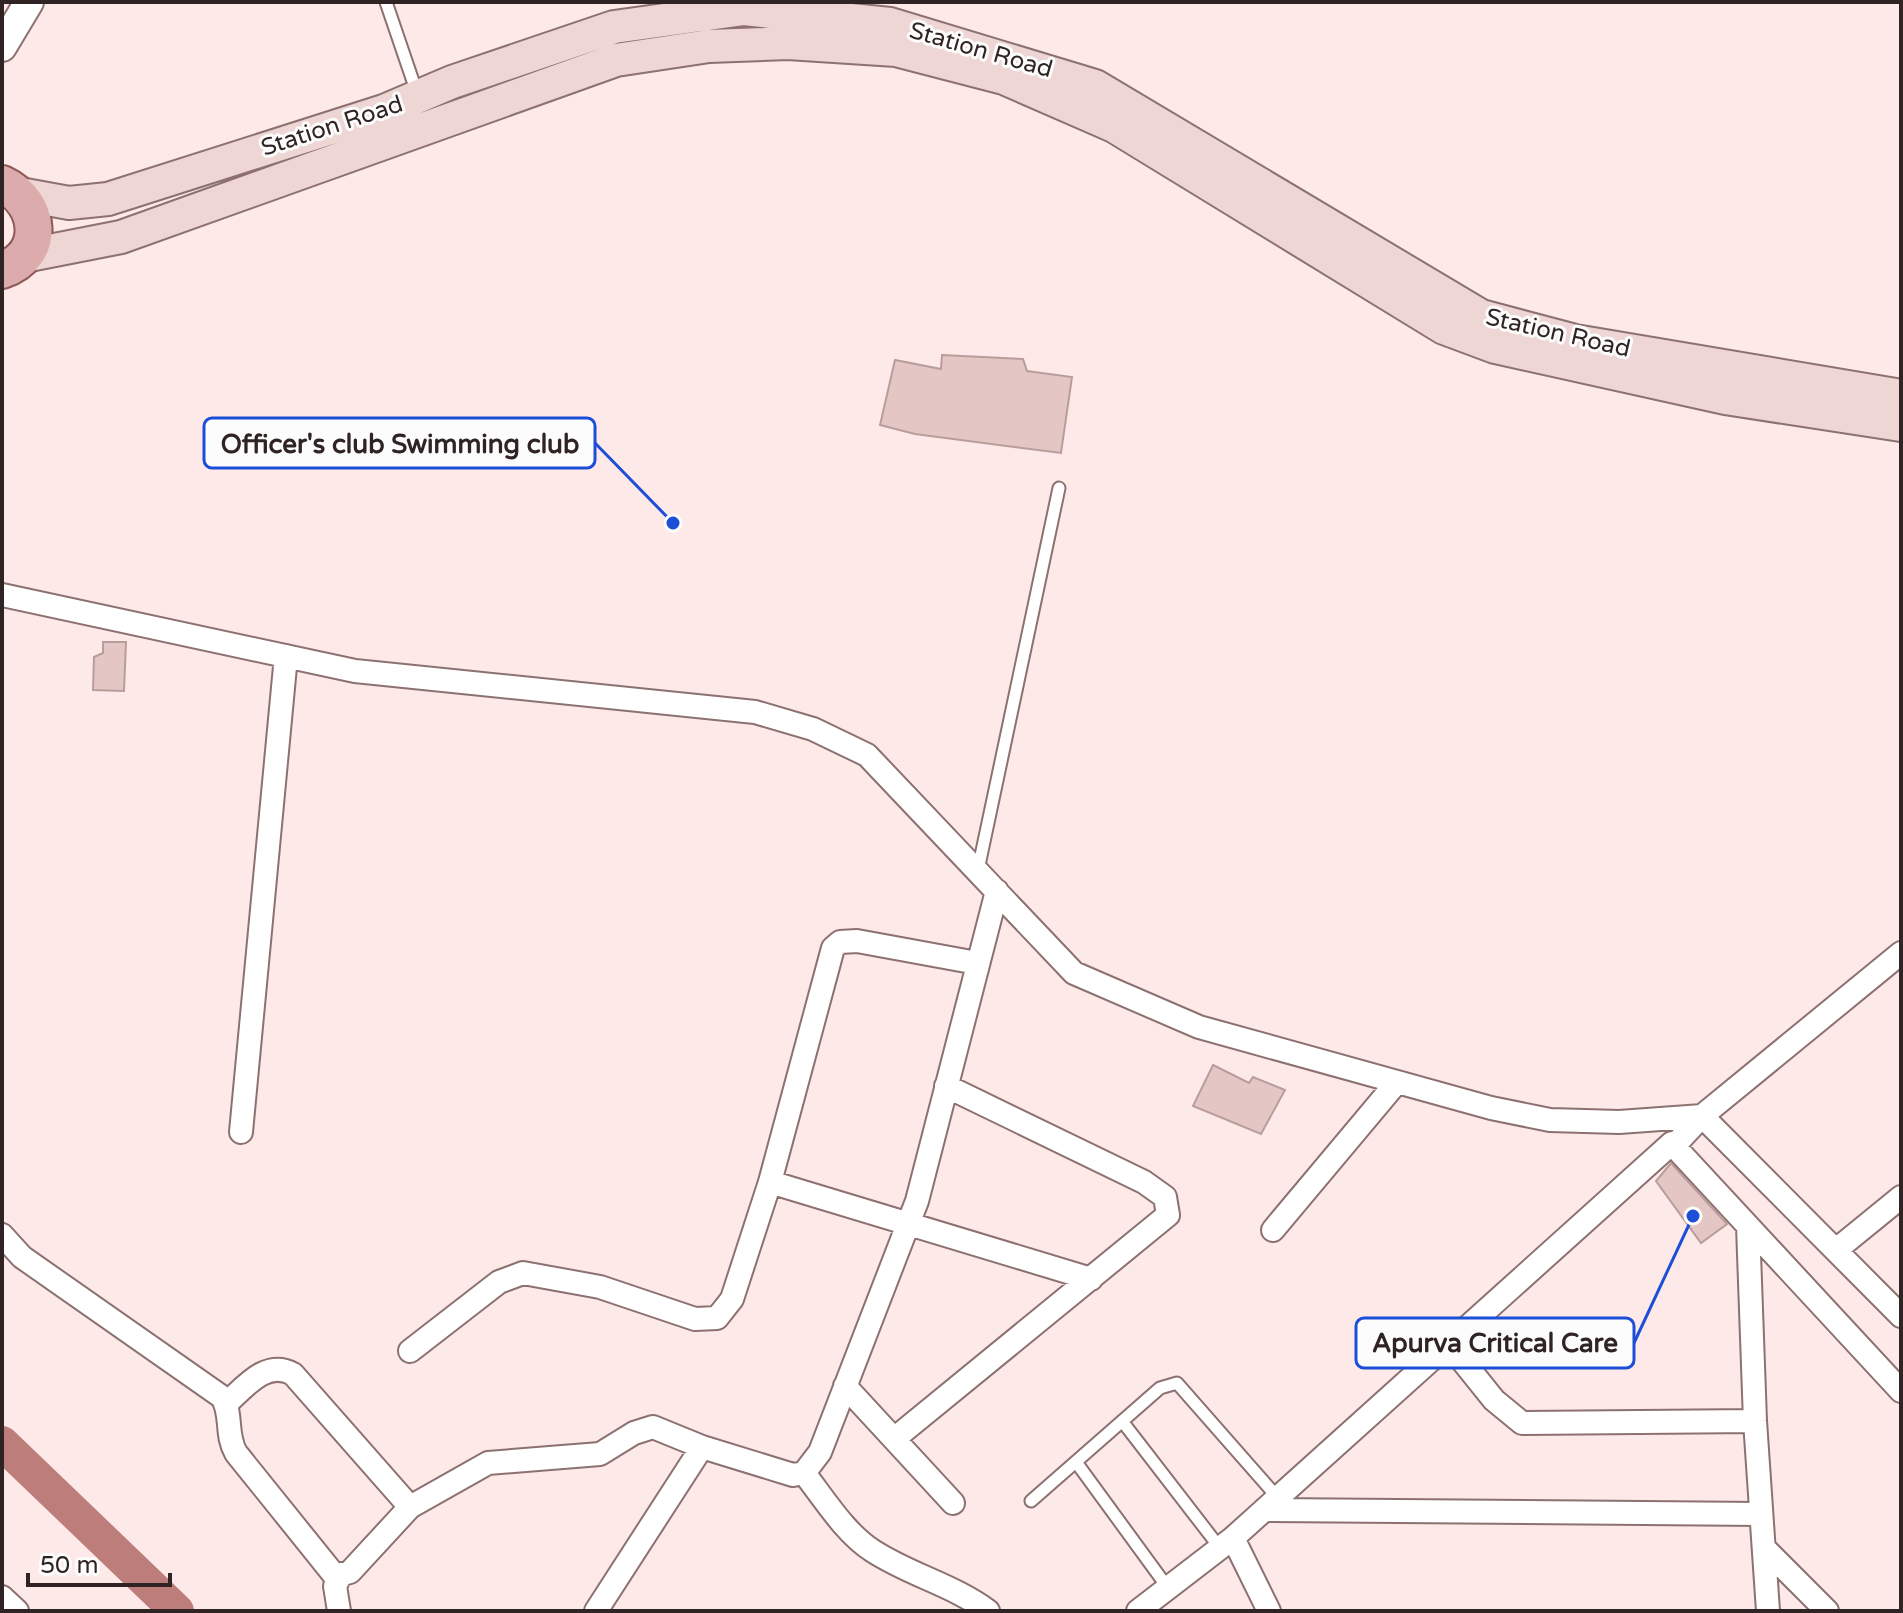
<svg xmlns="http://www.w3.org/2000/svg" width="1903" height="1613" font-family="'Varela Round',sans-serif">
<style>
.lines{fill:none;stroke-linecap:round;stroke-linejoin:round}
.river{stroke:#bc7d7b;stroke-width:34}
.building{fill:#e4c6c5;stroke:#b99d9b;stroke-width:2}
.service-casing{stroke:#8c7170;stroke-width:15}
.minor-casing{stroke:#8c7170;stroke-width:26}
.tertiary-casing{stroke:#8c7170;stroke-width:32}
.secondary-casing{stroke:#8c7170;stroke-width:36}
.primary-casing{stroke:#905958;stroke-width:40}
.service{stroke:#fff;stroke-width:11}
.minor{stroke:#fff;stroke-width:22}
.tertiary{stroke:#fff;stroke-width:28}
.secondary{stroke:#eed6d5;stroke-width:32}
.primary{stroke:#dcacac;stroke-width:36}
.labels{text-anchor:middle;dominant-baseline:central;stroke-width:6;stroke-linejoin:round;paint-order:stroke}
.street-label{font-size:24px;fill:#2f2423;stroke:#fbfcfb}
.leader{fill:none;stroke:#1d4ed8;stroke-width:3}
.callout-dot{fill:#1d4ed8;stroke:#fbfcfb;stroke-width:3}
.callout{fill:#fbfcfb;stroke:#1d4ed8;stroke-width:3}
.callout-label{font-size:26px;text-anchor:middle;font-weight:bold;fill:#2f2423}
</style>
<rect width="100%" height="100%" fill="#fce9e8"/>
<g class="lines">
<path class="river" d="M2,1443L177,1611"/>
</g>
<path class="building" d="M942,355L1023,359L1027,371L1072,377L1061,453L915,434L880,425L895,360L941,369Z
M103,642H126L124,691L93,690L94,657L103,653Z
M1213,1065L1249,1083L1253,1077L1285,1090L1261,1134L1193,1106Z
M1671,1163L1727,1224L1701,1243L1656,1181Z"/>
<g class="lines">
<g class="service-casing">
<path id="service" d="M386,2L417,93
M978,870L1059,488
M1122,1421L1220,1548
M1076,1462L1168,1588
M1031,1501L1160,1388L1177,1383L1278,1498"/>
</g>
<g class="minor-casing">
<path id="minor" d="M2,595L355,671L755,712L813,729L867,755L1074,973L1199,1027L1491,1108L1550,1120L1619,1122L1702,1116L1901,1316
M241,1132L286,656
M1674,1146L1901,1391
M770,1182L1091,1279
M1748,1226L1755,1421L1768,1611
M1273,1230L1397,1082
M2,1235L22,1257L222,1397C233,1415 225,1434 236,1453L335,1576L350,1572L410,1507L488,1463L600,1454L634,1433L653,1427L702,1447
M1836,1250L1901,1197
M1449,1344L1494,1400L1522,1423L1755,1421
M410,1351L499,1282L523,1273L600,1287L695,1319L717,1318L732,1299L770,1182L833,948L840,942L857,941L977,963
M845,1386L953,1503
M226,1404C245,1387 266,1359 293,1374L410,1507
M894,1439L1168,1215L1165,1197L1144,1182L946,1086
M804,1473C825,1500 845,1533 873,1551C910,1575 953,1585 988,1611
M1264,1510L1761,1514
M1233,1538L1269,1611
M1764,1548L1827,1611
M2,1597L17,1611
M339,1611L335,1586L340,1576
M596,1611L702,1447L793,1475L804,1473L820,1452L917,1201L997,891
M1138,1611L1233,1538L1672,1143L1674,1146L1702,1116L1901,953"/>
</g>
<g class="tertiary-casing">
<path id="tertiary" d="M2,47L29,2"/>
</g>
<g class="secondary-casing">
<path id="secondary" d="M20,194L69,203L108,199L384,111L452,82L614,27L744,9L890,24L1095,86L1481,316L1575,341L1901,396
M24,256L121,237L616,60L709,46L788,43L896,50L1004,78L1114,126L1444,328L1495,347L1725,398L1901,425"/>
</g>
<g class="primary-casing">
<path id="primary" d="M2,184C41,202 47,255 2,270"/>
</g>
<use href="#service" class="service"/>
<use href="#minor" class="minor"/>
<use href="#tertiary" class="tertiary"/>
<use href="#secondary" class="secondary"/>
<use href="#primary" class="primary"/>
</g>
<g class="labels">
<g class="street-label">
<text transform="translate(981 50) rotate(16)">Station Road</text>
<text transform="translate(332 126) rotate(-18)">Station Road</text>
<text transform="translate(1558 333) rotate(13)">Station Road</text>
</g>
</g>
<path class="leader" d="M673 523L595 443M1693 1216L1634 1343"/>
<g class="callout-dot">
<circle cx="673" cy="523" r="8"/>
<circle cx="1693" cy="1216" r="8"/>
</g>
<g class="callout">
<rect x="204" y="418" width="391" height="50" rx="8"/>
<rect x="1356" y="1318" width="278" height="50" rx="8"/>
</g>
<g class="callout-label">
<text x="400" y="453">Officer's club Swimming club</text>
<text x="1495" y="1352">Apurva Critical Care</text>
</g>
<rect width="1903" height="1613" fill="none" stroke="#2f2423" stroke-width="8"/>
<path d="M28 1573v12h142v-12" fill="none" stroke="#2f2423" stroke-width="4"/>
<text x="40" y="1573" font-size="24" fill="#2f2423" stroke="#fbfcfb" stroke-width="6" paint-order="stroke">50 m</text>
</svg>
